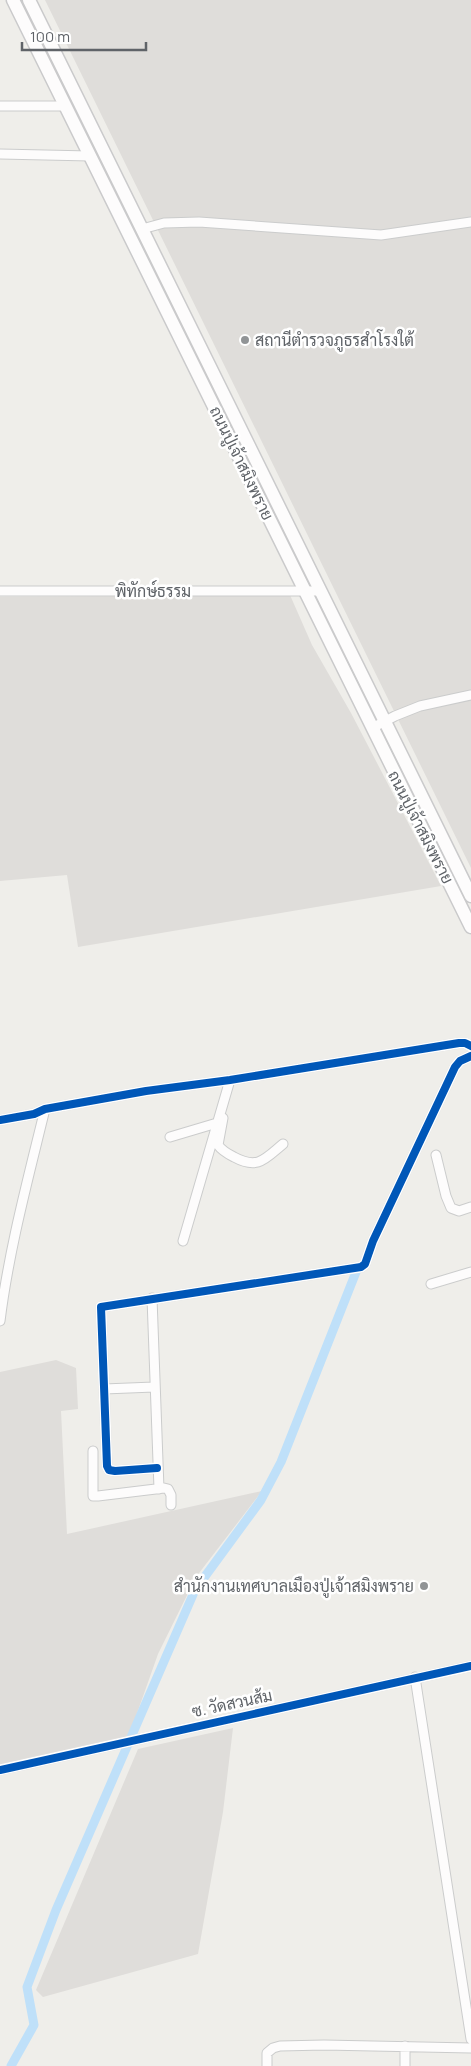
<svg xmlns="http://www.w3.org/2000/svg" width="471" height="2066" font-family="Manrope,Sarabun,sans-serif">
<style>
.industrial{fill:#dfddda}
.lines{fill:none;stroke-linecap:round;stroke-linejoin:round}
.canal{stroke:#bfe0f9;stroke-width:9}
.minor-casing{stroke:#cbcccc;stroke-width:11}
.secondary-casing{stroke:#cacacb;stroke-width:15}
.minor{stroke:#fdfcfc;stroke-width:9}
.secondary{stroke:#fdfcfc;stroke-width:12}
.cycleway-casing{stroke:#fff;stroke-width:11}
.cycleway{stroke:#0057b8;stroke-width:8}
.poi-dot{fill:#919496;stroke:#fff;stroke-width:2}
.labels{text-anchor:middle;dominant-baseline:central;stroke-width:5;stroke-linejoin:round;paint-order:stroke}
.poi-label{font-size:16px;fill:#5f6368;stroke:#fff;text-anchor:start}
.street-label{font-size:16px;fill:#5f6368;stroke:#fff}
</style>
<rect width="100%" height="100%" fill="#efeeea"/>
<path class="industrial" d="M45,0H471V868Z
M290,595L312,645L351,713L441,886L78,947L67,875L0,881V597Z
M56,1360L76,1368L78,1409L61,1411L67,1534L262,1491L196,1577L158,1654L129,1736L0,1766V1372Z
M233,1728L223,1812L198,1954L43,1997L36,1990L138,1749Z"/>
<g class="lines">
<path class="canal" d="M11,2066L34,2025L27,1987L56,1910L195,1590L261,1500L281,1462L358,1267"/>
<g class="minor-casing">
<path id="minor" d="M0,106H66
M0,154L90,156
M142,229L164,223L199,222L381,235L471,222
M0,591H321
M372,728L395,716L420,706L471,695
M223,1118L218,1145C222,1151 228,1154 234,1157C258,1170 265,1159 283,1144
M0,1120L34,1114L45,1109L146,1091L230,1080L459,1043H465L471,1046
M170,1137L217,1123
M436,1155L446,1196L451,1208L459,1211L471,1207
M183,1241L230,1080
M431,1284L471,1272
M152,1298L159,1489
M0,1321C9,1249 28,1179 45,1109
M104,1389L154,1387
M93,1451V1496H98L164,1488L168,1489L171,1495V1505
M157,1468L115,1471L109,1470L107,1466L101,1307L361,1267L365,1264L373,1241L455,1067L460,1061L471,1056
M415,1677L471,2039
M0,1770L471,1666
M267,2066V2053L273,2048L280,2046L324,2045L471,2048
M405,2066V2046"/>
</g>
<g class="secondary-casing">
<path id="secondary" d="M13,0L471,927
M29,0L471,896"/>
</g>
<use href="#minor" class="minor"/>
<use href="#secondary" class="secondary"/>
<g class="cycleway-casing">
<path id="cycleway" d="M0,1120L34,1114L45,1109L146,1091L230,1080L459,1043H465L471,1046
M157,1468L115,1471L109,1470L107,1466L101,1307L361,1267L365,1264L373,1241L455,1067L460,1061L471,1056
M0,1770L471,1666"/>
</g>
<use href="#cycleway" class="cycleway"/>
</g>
<g class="poi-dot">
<circle cx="245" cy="340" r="5"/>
<circle cx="424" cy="1586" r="5"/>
</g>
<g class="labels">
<g class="poi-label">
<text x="255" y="340">สถานีตำรวจภูธรสำโรงใต้</text>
<text x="414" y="1586" text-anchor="end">สำนักงานเทศบาลเมืองปู่เจ้าสมิงพราย</text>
</g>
<g class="street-label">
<text transform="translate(242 463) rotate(64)">ถนนปู่เจ้าสมิงพราย</text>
<text x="153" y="591">พิทักษ์ธรรม</text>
<text transform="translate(421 827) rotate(63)">ถนนปู่เจ้าสมิงพราย</text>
<text transform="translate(232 1703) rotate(-12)">ซ. วัดสวนส้ม</text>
</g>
</g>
<path d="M22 42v8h124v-8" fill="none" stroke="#5f6368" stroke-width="2.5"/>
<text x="30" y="42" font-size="15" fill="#5f6368" stroke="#ffffff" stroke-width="4" paint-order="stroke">100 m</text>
</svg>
